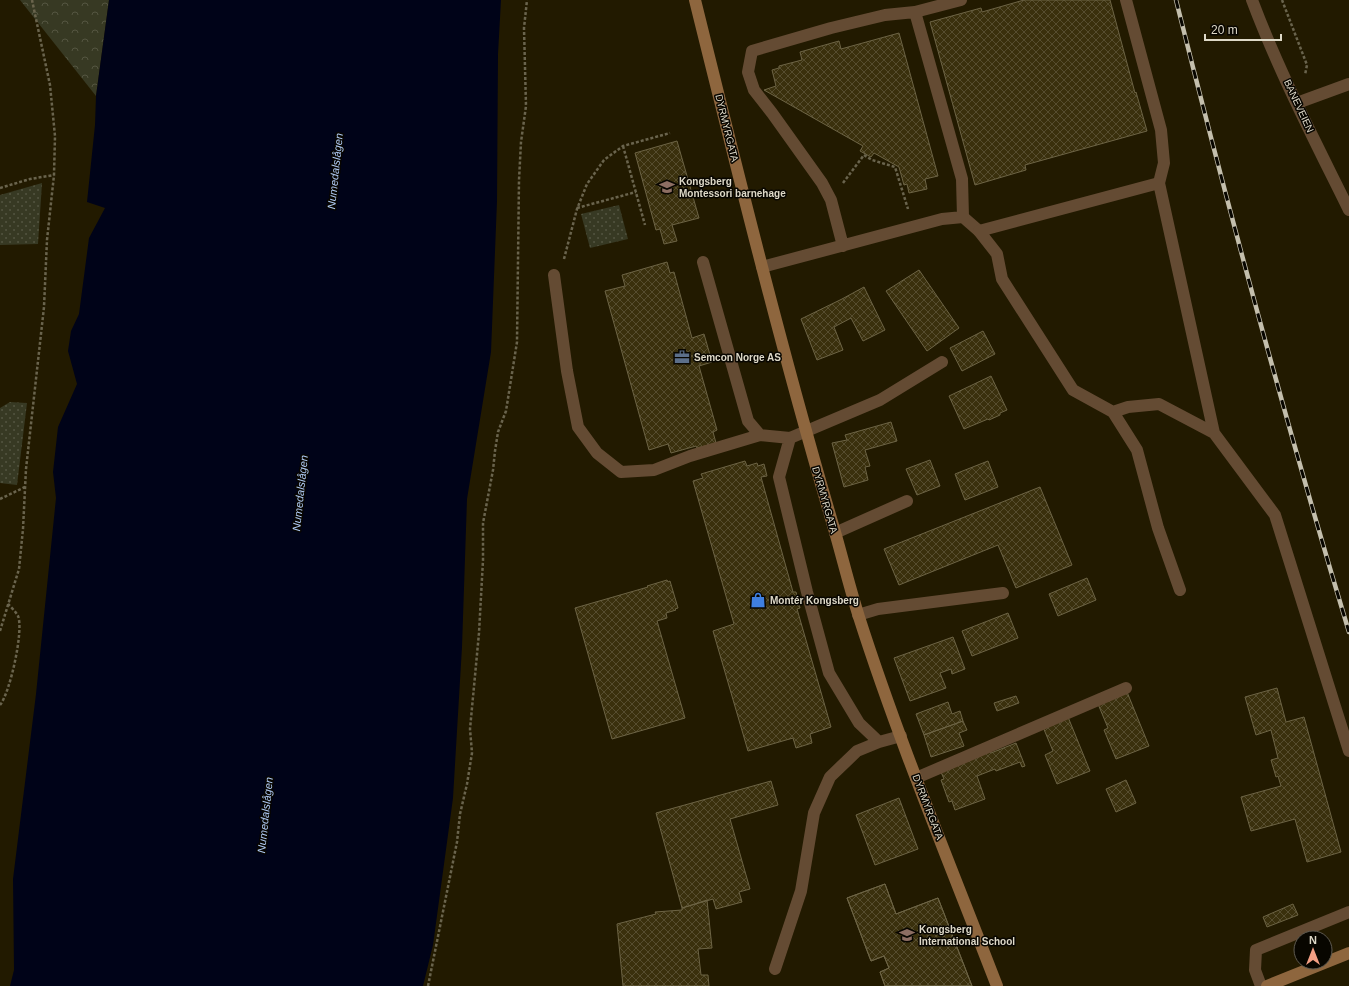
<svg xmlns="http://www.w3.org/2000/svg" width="1349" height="986" font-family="Arial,sans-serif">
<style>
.forest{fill:url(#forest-crowns)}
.park{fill:url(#park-dots)}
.water{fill:#000318}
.building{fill:url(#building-cross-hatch);stroke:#6d6445}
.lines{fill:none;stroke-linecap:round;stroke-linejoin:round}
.path{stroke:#6a644d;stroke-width:2.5;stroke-dasharray:3 2;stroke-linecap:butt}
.lane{stroke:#644b33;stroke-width:12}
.street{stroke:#644b33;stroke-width:12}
.secondary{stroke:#8e663e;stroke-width:12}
.rail-casing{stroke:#c4bfad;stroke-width:4.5}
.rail{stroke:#080600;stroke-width:3;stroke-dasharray:9;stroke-linecap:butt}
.labels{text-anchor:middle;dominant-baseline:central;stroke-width:3;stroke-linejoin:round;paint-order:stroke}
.street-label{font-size:10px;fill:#ded9c8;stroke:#080600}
.poi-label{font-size:10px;font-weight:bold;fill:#ded9c8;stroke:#080600;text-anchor:start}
.water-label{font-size:11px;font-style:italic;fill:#b1ccf6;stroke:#080600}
</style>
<defs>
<pattern id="forest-crowns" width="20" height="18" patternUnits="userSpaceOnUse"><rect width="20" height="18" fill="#373923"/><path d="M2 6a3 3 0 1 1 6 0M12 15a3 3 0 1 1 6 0" fill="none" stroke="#545541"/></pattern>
<pattern id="park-dots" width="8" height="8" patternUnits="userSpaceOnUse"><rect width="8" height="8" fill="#373923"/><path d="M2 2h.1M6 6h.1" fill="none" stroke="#545541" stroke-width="1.8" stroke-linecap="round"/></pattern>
<pattern id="building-cross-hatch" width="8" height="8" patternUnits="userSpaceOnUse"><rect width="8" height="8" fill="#3a300d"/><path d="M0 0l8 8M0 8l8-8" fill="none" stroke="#564d2f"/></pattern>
</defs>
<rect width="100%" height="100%" fill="#221a00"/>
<path class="forest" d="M20,0H109L96,96Z"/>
<path class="park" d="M42,183L38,244L0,245V195Z
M619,205L628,239L590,248L581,214Z
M10,402L27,403L17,485L0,483V408Z"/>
<path class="water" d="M109,0H501L498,54L497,201L491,352L467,499L462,647L453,798L433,945L423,986H10L14,970L13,879L36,694L56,498L53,472L58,427L77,384L68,351L71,331L79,314L89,238L105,208L87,202L95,125L96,96Z"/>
<path class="building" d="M1024,0H1110L1135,93L1136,92L1147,131L1025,165L1026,170L975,185L930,22L981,8L982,12Z
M899,33L938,176L925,179L927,189L909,193L907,184L904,185L899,167L874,153L871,157L860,151L863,146L764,90L776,86L772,70L779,68V66L802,60L800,52L839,41L841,49Z
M677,141L699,218L672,225L677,241L664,244L660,229L656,230L635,153Z
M667,262L670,273L674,272L692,338L704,334L712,362L699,366L717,430L713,432L716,443L697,448L696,446L671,453L668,444L649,450L605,291L625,286L622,275Z
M919,270L959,328L927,351L886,291Z
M864,287L885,330L863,341L851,318L834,327L843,350L817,360L801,319L842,299Z
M983,331L995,354L962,371L950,348Z
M991,376L1007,410L1000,413V415L989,420L988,419L964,429L949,396Z
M891,422L897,441L865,450L870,466L865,467L868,480L844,487L832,443L847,440L845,435Z
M930,460L940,486L917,495L906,469Z
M745,461L747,466L757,463L758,466L764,464L767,476L761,477L793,592H796L800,608L797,609L831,727L810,734L812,743L796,748L793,738L748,751L713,631L734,624L693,481L703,478L701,474Z
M988,461L998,487L965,500L955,474Z
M1040,487L1072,565L1016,588L998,545L899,585L884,549Z
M1087,578L1096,600L1058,616L1049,594Z
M667,580L668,582L670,581L678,608L675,609L676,610L666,613L667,618L657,621L685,718L612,739L575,608L648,587L647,586Z
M1008,613L1018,638L972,656L962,631Z
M953,637L965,669L952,674L951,669L940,673L946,688L910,701L894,658Z
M1277,688L1286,722L1304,717L1341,852L1307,862L1295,819L1251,831L1241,797L1281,786L1278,776L1276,777L1271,760L1278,758L1271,730L1256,735L1245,697Z
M1127,692L1149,746L1116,759L1104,730L1108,728L1098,704Z
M1016,696L1019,703L997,711L994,703Z
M948,702L952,714L960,711L963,721L924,735L916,714Z
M1068,717L1090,771L1057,784L1045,755L1053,751L1043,727Z
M963,721L967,730L959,733L964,746L931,757L924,735Z
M1016,743L1025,766L1022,767L1020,762L996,771L995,769L977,776L985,799L955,810L952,801L949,802L941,780L944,779L940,770L990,751L991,753Z
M1126,780L1136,803L1116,812L1106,789Z
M771,781L778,805L730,819L750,889L739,892L742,902L716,909L713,899L682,908L656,813Z
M899,798L918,849L875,865L856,815Z
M885,884L896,914L938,898L972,986H885L880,972L889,968L884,956L871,961L847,898Z
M885,884L896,914L938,898L972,986H885L880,972L889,968L884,956L871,961L847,898Z
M707,900L712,948L698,949L701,975H708L709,986H623L617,924L656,914L655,912L682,910V908Z
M1293,904L1298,915L1267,927L1263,917Z"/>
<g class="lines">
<path class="path" d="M1282,0L1307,65L1305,75
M623,146L645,225
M843,183L864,155L872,160L895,167L908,209
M0,188L30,179L54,175
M577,208L636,192
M564,259L577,209L587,184L604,160L623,146L670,133
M0,499L25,487
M0,631L19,569L23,529L26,469L44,307L47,240L54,175L55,136L50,85L32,0
M0,705C10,693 24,630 18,616C16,612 11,607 8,604
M428,986L457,842L460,814L467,784L472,753L470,729L479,633L483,560V523L493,470L495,451L498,432L506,411L517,342L519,180L521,142L526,106L524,28L527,0"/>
<path class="lane" d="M915,12L962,179L963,217
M843,246L831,200L822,183L772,113L754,90L748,72L752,51L831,28L885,15L915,12L961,0
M703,262L748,421L760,435
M762,267L942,219L963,217L979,231
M554,275L567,371L578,427L597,453L621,472L654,470L690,456L760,435L790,438L880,400L942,362
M790,438L779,477L807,592L829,673L859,723L879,742L901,736
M835,533L907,501
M858,615L878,609L1003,593
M916,778L1126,688
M775,969L801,891L814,813L830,777L857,751L879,742
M1261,986L1255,970L1256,950L1349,912"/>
<path class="street" d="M1126,0L1161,130L1164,163L1159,183L1214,433L1275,515L1349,751
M1252,0C1279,72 1315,141 1349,210
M1297,103L1349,84
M1159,183L979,231L997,254L1002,279L1073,390L1113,412L1137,450L1158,528L1180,590
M1113,412L1128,407L1159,404L1214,433"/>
<path class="secondary" d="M695,0C739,178 783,356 835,532C843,560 850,589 859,617C899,742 950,864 997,986
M1267,986L1349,953"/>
<g class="rail-casing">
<path id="rail" d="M1176,0C1229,212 1286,423 1349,632"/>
</g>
<use href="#rail" class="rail"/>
</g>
<defs>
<g id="school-bare" transform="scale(1.2)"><path d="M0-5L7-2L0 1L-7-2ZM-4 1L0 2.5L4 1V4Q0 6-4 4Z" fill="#8d6e63" stroke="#080600" stroke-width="2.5" paint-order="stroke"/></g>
<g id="office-bare" transform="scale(1.2)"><path d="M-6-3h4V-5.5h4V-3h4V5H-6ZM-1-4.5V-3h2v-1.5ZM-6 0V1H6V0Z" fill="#5c6f8a" stroke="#080600" stroke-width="2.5" paint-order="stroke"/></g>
<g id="shop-bare" transform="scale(1.2)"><path d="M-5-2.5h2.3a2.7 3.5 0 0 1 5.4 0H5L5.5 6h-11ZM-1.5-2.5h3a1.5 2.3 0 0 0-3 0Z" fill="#3f7fe0" stroke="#080600" stroke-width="2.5" paint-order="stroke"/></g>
</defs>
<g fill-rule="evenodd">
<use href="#school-bare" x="667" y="187"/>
<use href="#office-bare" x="682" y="357"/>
<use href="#shop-bare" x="758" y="600"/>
<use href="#school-bare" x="907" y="935"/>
</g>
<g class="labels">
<g class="street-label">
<text transform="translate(1299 106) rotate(65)">BANEVEIEN</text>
<text transform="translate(727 128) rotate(76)">DYRMYRGATA</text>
<text transform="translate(825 500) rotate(74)">DYRMYRGATA</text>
<text transform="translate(928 807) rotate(69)">DYRMYRGATA</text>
</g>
<g class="poi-label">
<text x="679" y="181">Kongsberg<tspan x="679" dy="12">Montessori barnehage</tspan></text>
<text x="694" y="357">Semcon Norge AS</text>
<text x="770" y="600">Montér Kongsberg</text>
<text x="919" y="929">Kongsberg<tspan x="919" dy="12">International School</tspan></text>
</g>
<g class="water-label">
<text transform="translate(335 171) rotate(-84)">Numedalslågen</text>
<text transform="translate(300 493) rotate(-84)">Numedalslågen</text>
<text transform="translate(265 815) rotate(-84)">Numedalslågen</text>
</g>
</g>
<g transform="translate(1313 950)"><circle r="19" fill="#080600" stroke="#5e5a50"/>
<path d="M0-3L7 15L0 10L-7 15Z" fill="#f39f84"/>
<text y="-6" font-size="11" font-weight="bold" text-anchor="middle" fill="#ded9c8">N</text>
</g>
<path d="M1205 34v6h76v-6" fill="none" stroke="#ded9c8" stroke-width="2"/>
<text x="1211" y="34" font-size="12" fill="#ded9c8" stroke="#080600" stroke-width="3" paint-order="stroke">20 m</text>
</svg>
